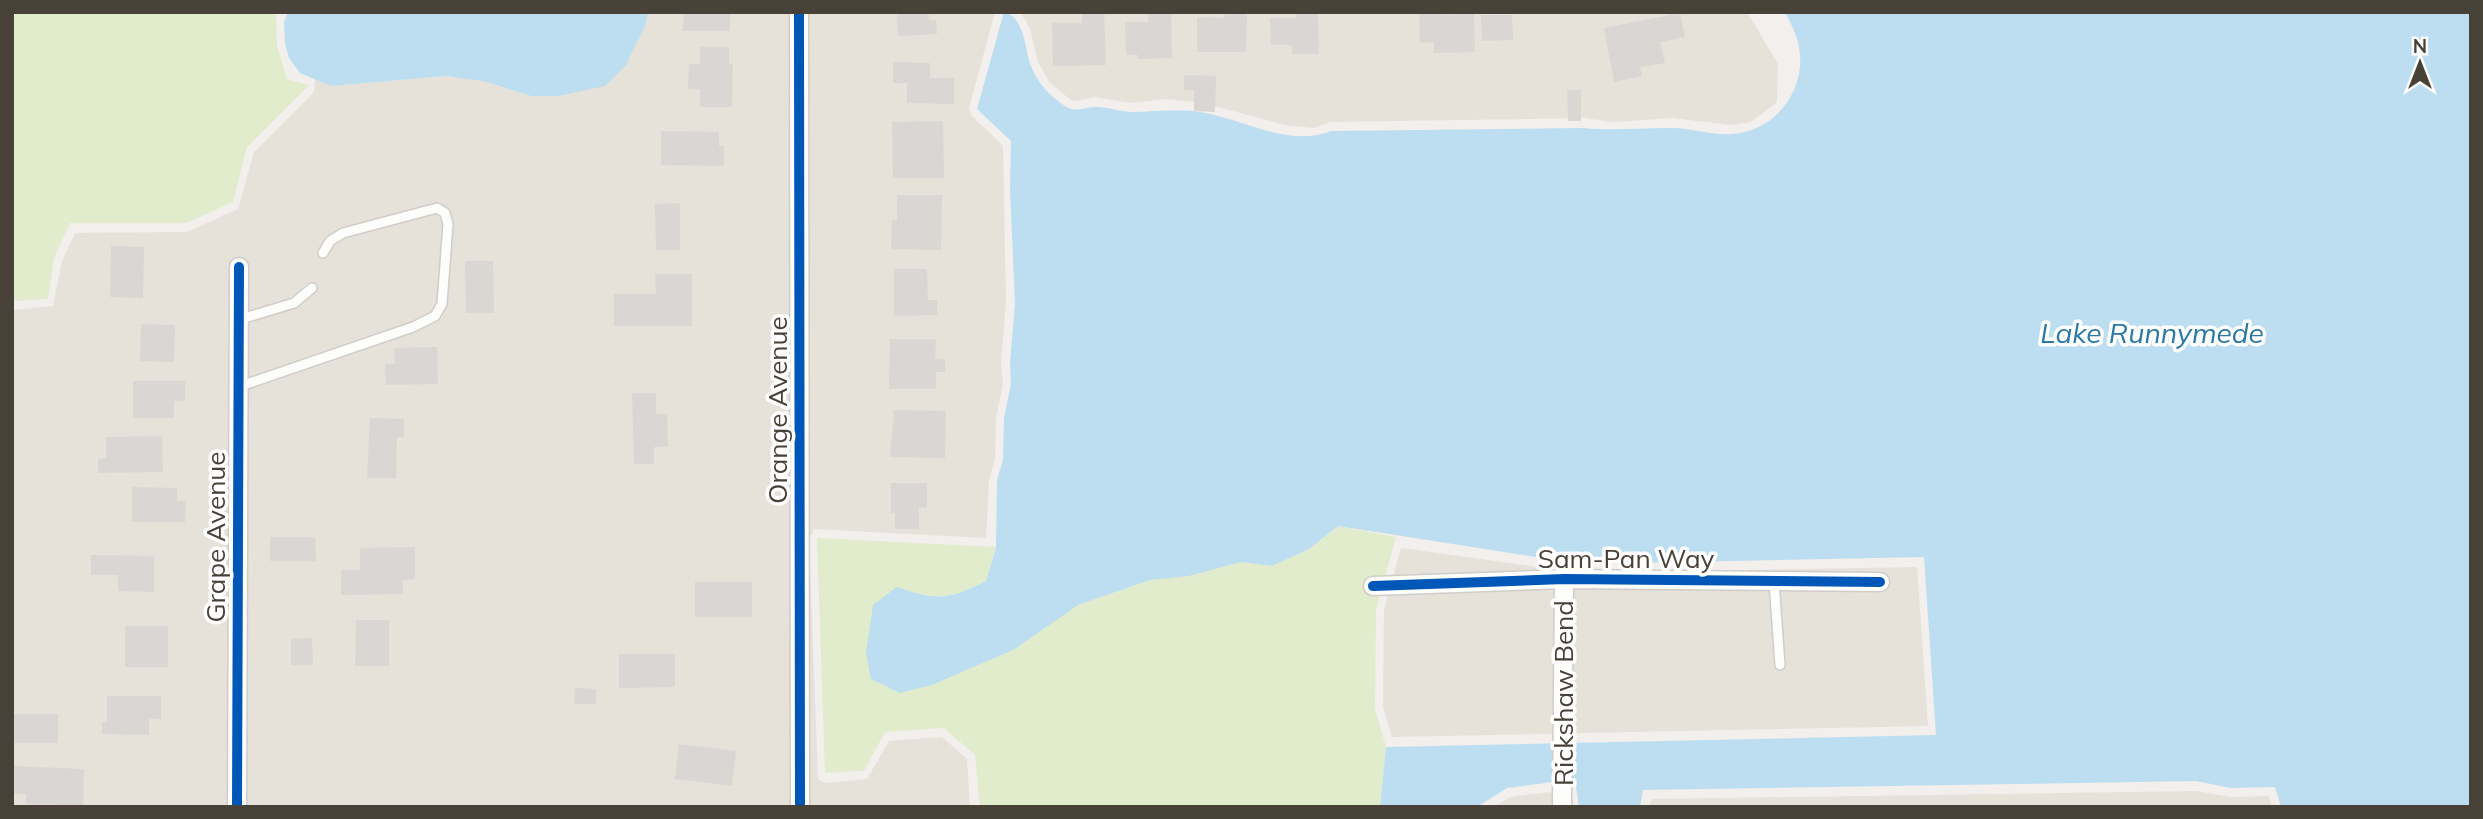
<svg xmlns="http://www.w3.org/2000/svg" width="2483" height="819" font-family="Mulish,sans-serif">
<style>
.residential{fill:#e6e1d9}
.green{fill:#e1eccc}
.water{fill:#bcdef0}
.building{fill:#dad6d3}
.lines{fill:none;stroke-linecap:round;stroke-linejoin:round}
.lane-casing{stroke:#d0cdc9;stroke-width:12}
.street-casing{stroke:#d0cdc9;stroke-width:21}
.lane{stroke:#fdfdfc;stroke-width:9}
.street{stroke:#fdfdfc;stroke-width:18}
.cycleway-casing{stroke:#fff;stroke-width:15}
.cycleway{stroke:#0057b8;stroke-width:10}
.labels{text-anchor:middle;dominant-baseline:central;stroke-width:7;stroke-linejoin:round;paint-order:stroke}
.street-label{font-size:26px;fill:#484137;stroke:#fff}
.water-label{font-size:28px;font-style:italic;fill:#2b79a6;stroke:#fff}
</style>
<rect width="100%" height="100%" fill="#f2efec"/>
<path class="residential" d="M648,12H995L969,108L972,116L1003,146L1006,303L1001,361L1003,384L996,418L995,459L989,480L986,538L814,529L809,539L818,779L825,783L867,779L889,741L942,737L967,759L970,807H12V310L53,306L62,261L75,233L187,232L238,209L254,152L314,92L315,79L331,86L446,76L487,82L531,96L646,24Z
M1020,12H1747L1778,64L1777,102L1751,122L1730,125L1672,118L1614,122L1583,118L1331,122L1313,128L1285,125L1203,103L1166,99L1133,103L1094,97L1078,101L1071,100L1050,83L1038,62L1030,28Z
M1401,548L1581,573L1917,567L1928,726L1392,737L1383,707L1384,610Z
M1568,790L1571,807H1494L1510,797Z
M2196,791L2231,797L2269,796L2272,807H1649L1652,799Z"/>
<path class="green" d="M12,12H276L277,46L287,79L309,85L247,147L233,202L186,223H70L54,258L48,299L12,301Z
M1338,526L1396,537L1376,609L1375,709L1386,747L1380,807H980L975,755L944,728L885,732L864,771L825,773L817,538L996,547L986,581C948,600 937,601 897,587L1015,649L1078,605L1150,580L1189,576L1241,562L1272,566L1309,549Z"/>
<path class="water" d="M288,12H648L646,24L626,65L605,86L558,96H531L487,82L446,76L331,86L300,73L289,58L285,44L284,22Z
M1004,12C1026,18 1024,49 1031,66C1038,84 1050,96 1065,106C1076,113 1085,107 1096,107C1108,107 1121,112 1133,112C1153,112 1171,109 1192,111C1237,115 1287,149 1331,131L1583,128C1612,131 1639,128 1669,128C1690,127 1712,136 1733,134C1776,130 1807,90 1799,47C1797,34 1791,24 1785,12H2471V807H2281L2275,787L2231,788L2196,781L1643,790L1640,807H1579L1575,779L1507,788L1477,807H1380L1386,747L1936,735L1924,557L1581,564L1338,526L1309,549L1272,566L1241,562L1189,576L1150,580L1078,605L1015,649L932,685L900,693L871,679L866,653L873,605L897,587C937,601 948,600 986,581L996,548L997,480L1003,460L1004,418L1011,384L1010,362L1015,304L1010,189L1011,141L977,109Z"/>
<path class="building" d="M684,12H730V31H683Z
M897,12H928L929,20H936L937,34L898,36Z
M1082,12H1104L1106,65L1053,66L1052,23H1082Z
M1148,12H1171L1172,58L1138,59V55H1126L1125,22H1148Z
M1225,12H1247L1246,52H1197V17L1224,18Z
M1296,12H1318L1319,54H1292V45H1271L1270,18H1296Z
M1419,12H1443V15L1474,12L1475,52L1434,53V42L1420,43Z
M1680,13L1685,37L1660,42L1665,63L1640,67L1642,76L1614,82L1604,28Z
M1481,15H1512L1513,40L1482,41Z
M700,47H729V64H733L732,107H700V89H688L689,64H700Z
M893,62L930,63V78H954V104L907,103V83H893Z
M1184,75L1216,76L1215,112L1194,111V90H1184Z
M1567,90H1581V121H1568Z
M943,121L944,178H893L892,122Z
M661,131L719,132V146H724V166L661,165Z
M897,195H942L941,250L891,249L892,220H897Z
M680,203V250H656L655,204Z
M111,246L144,247L143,298L110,297Z
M465,261H493L494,313H466Z
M894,269H927L928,300H937V315L894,316Z
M655,274H692V326H614V294H656Z
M141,324L175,325L174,362L140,361Z
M890,339H936L935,359H945V372H936V389H889Z
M437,347L438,384L386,385L385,364H395L394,348Z
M133,381H185V401H174V418H133Z
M632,393H656V414H667L668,447H654V464H634Z
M894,410L946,411L945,458L890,457Z
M370,418L404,419V437H397L396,478H367Z
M162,436L163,472L98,473V459L106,458V437Z
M891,483H927V508L919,507V529H895V513H891Z
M132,487L177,488V501H186L185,522H132Z
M270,537H315L316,561H270Z
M415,547V579L403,580V594L341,595V570H360V548Z
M91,555L154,556V592L118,591V575H91Z
M695,582H752V617H695Z
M356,620H389V666H355Z
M125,626H168V667H125Z
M312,638L313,665H291V639Z
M619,654H675V687L619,688Z
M575,688L596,689V704H574Z
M107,696H161V719H149V735L102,734V722H107Z
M12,714H58V743H12Z
M679,744L736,751L732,786L675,779Z
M12,766L84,769L83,806L26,804V794L12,793Z"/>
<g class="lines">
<g class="lane-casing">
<path id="lane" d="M238,320L294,303L312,288
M238,387L413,327L435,316L442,304L448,224L445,213L437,208L343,233L330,241L323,253
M1774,581L1780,665"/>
</g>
<g class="street-casing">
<path id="street" d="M799,12L800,807
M1373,586L1564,579L1880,582
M237,807L239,267
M1562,807L1564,579"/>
</g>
<use href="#lane" class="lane"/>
<use href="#street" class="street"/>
<g class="cycleway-casing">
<path id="cycleway" d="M799,12L800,807
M1373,586L1564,579L1880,582
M237,807L239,267"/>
</g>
<use href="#cycleway" class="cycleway"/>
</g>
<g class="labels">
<g class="street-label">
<text transform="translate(777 410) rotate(-90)">Orange Avenue</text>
<text transform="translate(215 537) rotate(-90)">Grape Avenue</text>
<text x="1626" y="558">Sam-Pan Way</text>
<text transform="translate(1563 693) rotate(-90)">Rickshaw Bend</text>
</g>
<g class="water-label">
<text x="2152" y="332">Lake Runnymede</text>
</g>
</g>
<rect width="2483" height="819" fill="none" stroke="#484137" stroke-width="28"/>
<g transform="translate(2420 63)" stroke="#ffffff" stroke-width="5" paint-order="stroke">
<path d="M0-5L12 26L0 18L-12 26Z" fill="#484137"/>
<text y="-10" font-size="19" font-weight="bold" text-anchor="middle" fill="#484137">N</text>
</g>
</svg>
